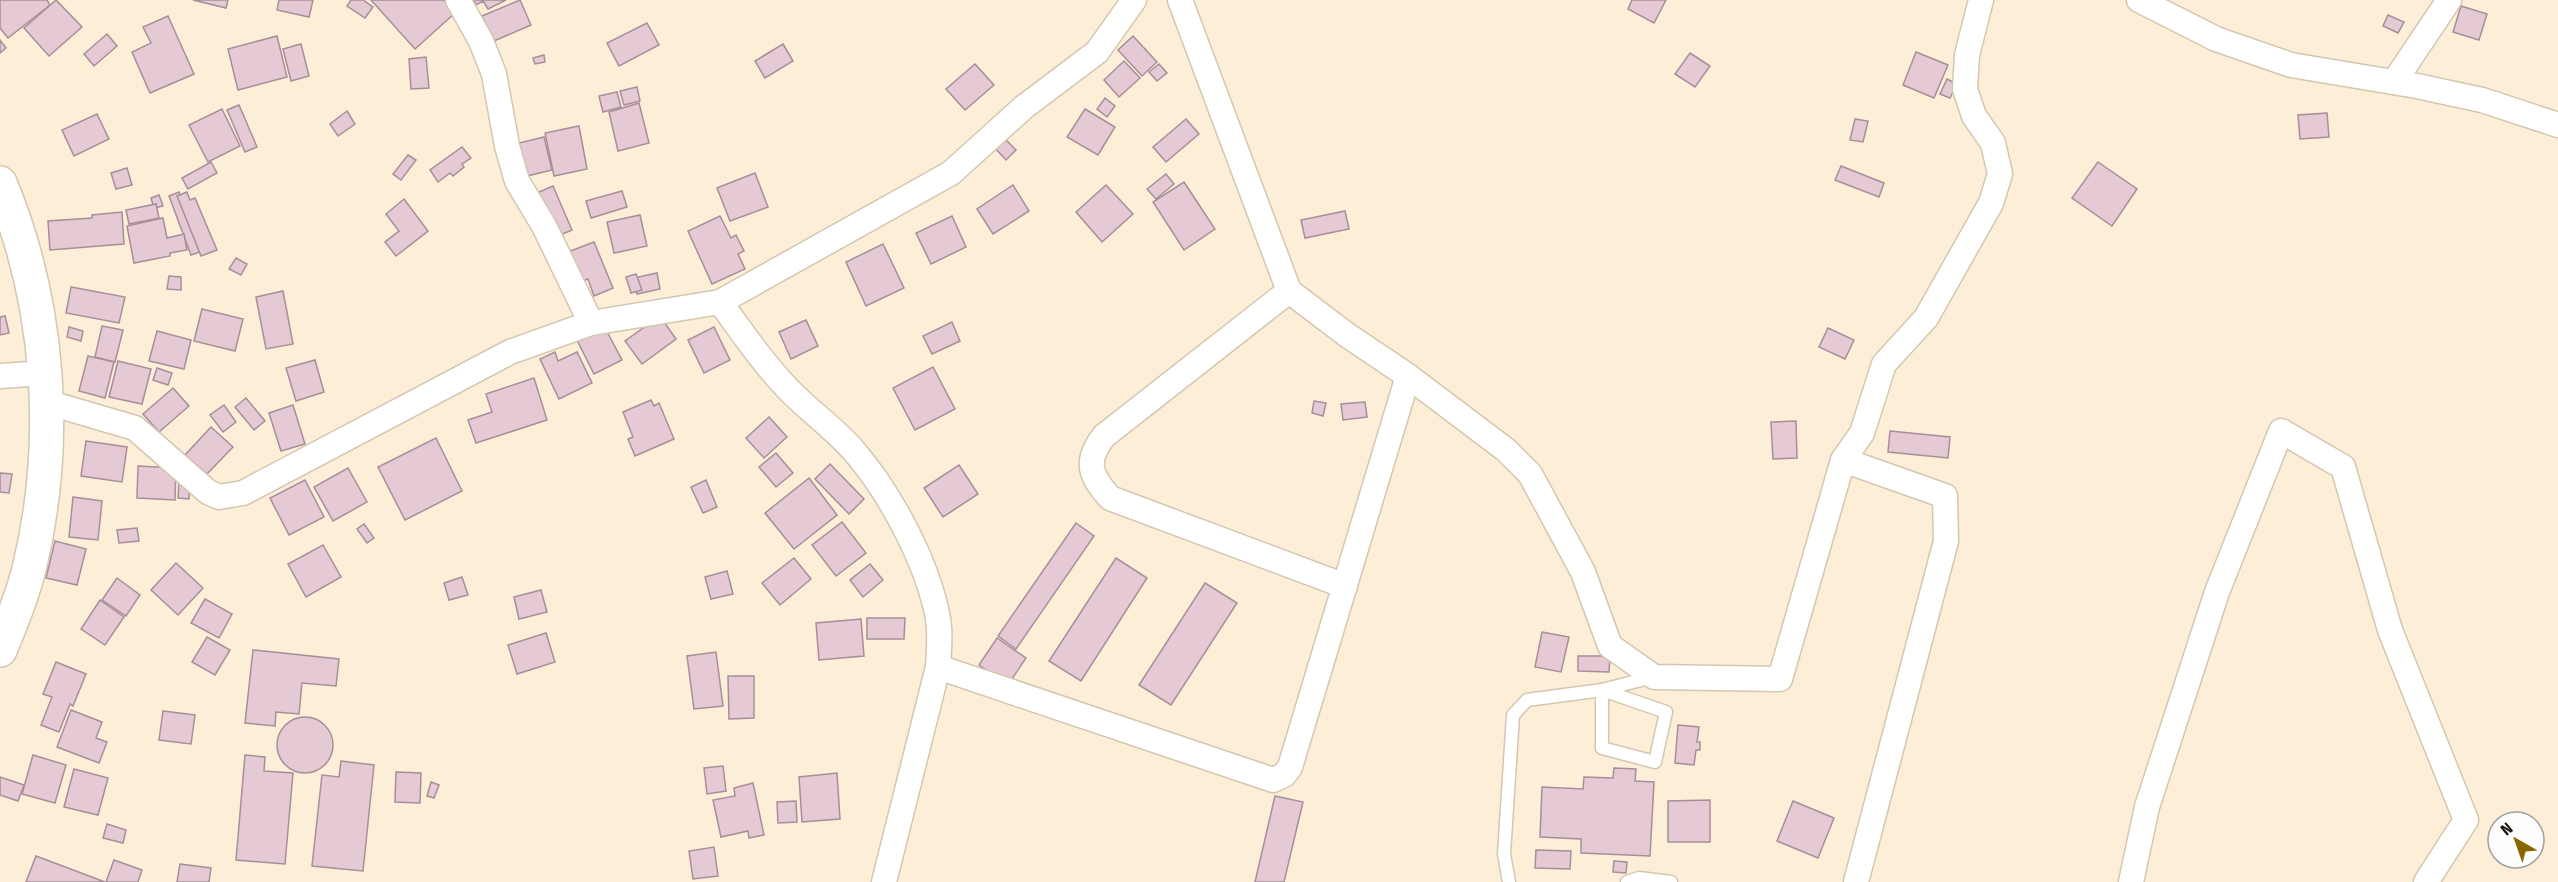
<svg xmlns="http://www.w3.org/2000/svg" width="2558" height="882" font-family="'Fira Sans Condensed',sans-serif">
<rect width="100%" height="100%" fill="#fceed7"/>
<g fill="#e5cad6" stroke="#a78e99" stroke-width="1.5">
<path d="M0 0H47L50 5 8 38 0 28Z"/>
<path d="M56 0 82 27 49 56 24 28Z"/>
<path d="M193 0H228L226 8Z"/>
<path d="M279 0H313L309 17 277 10Z"/>
<path d="M351 0H363L373 7 365 18 347 6Z"/>
<path d="M371 0H444L455 13 415 49Z"/>
<path d="M474 0H506L488 9 483 1 476 5Z"/>
<path d="M520 0 531 25 494 41 482 16Z"/>
<path d="M1632 0H1666L1654 23 1628 9Z"/>
<path d="M2461 6 2487 14 2479 40 2453 32Z"/>
<path d="M2388 15 2404 22 2398 33 2383 26Z"/>
<path d="M168 16 194 74 150 93 132 52 151 43 143 27Z"/>
<path d="M647 23 659 45 619 66 607 43Z"/>
<path d="M107 34 117 46 94 66 84 54Z"/>
<path d="M277 36 287 77 238 90 228 49Z"/>
<path d="M1133 36 1157 62 1142 76 1118 50Z"/>
<path d="M0 40 6 48 0 53Z"/>
<path d="M301 44 309 76 291 81 283 49Z"/>
<path d="M783 44 793 61 765 78 755 61Z"/>
<path d="M1916 52 1948 65 1934 98 1903 85Z"/>
<path d="M1690 53 1710 66 1695 87 1675 74Z"/>
<path d="M544 55 545 62 535 64 533 58Z"/>
<path d="M426 57 429 88 411 89 409 59Z"/>
<path d="M1124 61 1140 78 1119 97 1104 80Z"/>
<path d="M975 64 994 85 965 110 946 89Z"/>
<path d="M1159 64 1167 73 1157 81 1149 72Z"/>
<path d="M1947 79 1957 84 1950 98 1940 94Z"/>
<path d="M637 87 640 101 624 105 620 91Z"/>
<path d="M617 92 621 107 603 112 599 96Z"/>
<path d="M1105 98 1115 106 1107 117 1097 109Z"/>
<path d="M639 103 649 143 618 151 609 112Z"/>
<path d="M239 105 257 147 245 152 227 110Z"/>
<path d="M222 109 240 146 208 162 189 125Z"/>
<path d="M1085 109 1115 127 1098 155 1067 137Z"/>
<path d="M347 111 355 124 338 136 330 124Z"/>
<path d="M2327 113 2329 137 2300 139 2298 115Z"/>
<path d="M97 114 109 139 74 156 62 130Z"/>
<path d="M1186 119 1199 134 1166 162 1153 147Z"/>
<path d="M1855 119 1868 121 1863 142 1850 140Z"/>
<path d="M579 126 587 169 554 176 545 133Z"/>
<path d="M544 137 552 170 527 176 519 143Z"/>
<path d="M1003 137 1016 150 1006 160 993 146Z"/>
<path d="M462 147 471 158 462 164 464 167 453 176 450 173 438 182 430 170Z"/>
<path d="M408 155 416 160 401 180 393 174Z"/>
<path d="M211 162 217 173 188 189 182 178Z"/>
<path d="M2098 162 2137 189 2112 226 2072 198Z"/>
<path d="M1841 166 1884 183 1879 197 1835 180Z"/>
<path d="M127 168 132 185 116 189 111 173Z"/>
<path d="M755 173 768 207 730 221 717 188Z"/>
<path d="M1166 174 1174 184 1156 199 1147 189Z"/>
<path d="M1184 182 1215 229 1184 250 1153 202Z"/>
<path d="M1013 185 1029 211 993 234 977 209Z"/>
<path d="M1106 185 1133 214 1102 242 1076 212Z"/>
<path d="M553 186 572 230 555 237 537 193Z"/>
<path d="M622 191 627 207 591 218 586 201Z"/>
<path d="M179 192 202 251 191 255 169 196Z"/>
<path d="M187 192 190 200 195 198 217 250 201 256 177 196Z"/>
<path d="M159 195 163 206 154 208 151 198Z"/>
<path d="M404 199 428 231 396 256 385 242 399 231 386 214Z"/>
<path d="M156 204 159 218 129 224 126 210Z"/>
<path d="M1345 211 1349 229 1305 238 1301 220Z"/>
<path d="M122 212 124 244 50 250 48 221 92 218V215Z"/>
<path d="M640 215 647 246 614 253 607 222Z"/>
<path d="M720 216 731 238 736 235 744 251 738 254 745 269 712 284 688 231Z"/>
<path d="M952 216 966 247 931 264 916 233Z"/>
<path d="M163 218 167 238 184 234 187 250 170 253V256L134 263 127 226Z"/>
<path d="M594 242 613 288 594 296 588 279 580 282 568 252Z"/>
<path d="M883 244 904 288 866 306 846 262Z"/>
<path d="M236 258 247 264 241 275 229 269Z"/>
<path d="M657 273 660 289 637 294 634 278Z"/>
<path d="M636 274 642 290 631 293 626 277Z"/>
<path d="M169 276 181 277V290L167 289Z"/>
<path d="M71 287 125 297 119 323 66 313Z"/>
<path d="M283 291 293 344 266 349 256 297Z"/>
<path d="M202 309 243 319 235 351 194 341Z"/>
<path d="M5 316 9 333 0 335V317Z"/>
<path d="M660 316 676 339 642 364 625 341Z"/>
<path d="M806 320 818 346 791 359 779 332Z"/>
<path d="M952 322 960 341 932 354 923 336Z"/>
<path d="M102 326 123 330 115 362 95 357Z"/>
<path d="M604 326 622 360 594 374 577 340Z"/>
<path d="M69 327 83 331 81 341 67 337Z"/>
<path d="M714 327 730 360 704 373 688 340Z"/>
<path d="M1828 328 1854 340 1845 359 1819 347Z"/>
<path d="M157 331 191 340 184 369 149 361Z"/>
<path d="M555 352 558 361 577 352 592 383 559 399 540 359Z"/>
<path d="M88 356 114 362 105 398 79 391Z"/>
<path d="M315 360 324 392 296 401 286 368Z"/>
<path d="M118 361 151 369 142 404 109 397Z"/>
<path d="M933 367 955 409 915 430 893 388Z"/>
<path d="M157 368 172 373 168 385 153 380Z"/>
<path d="M534 378 547 420 476 443 468 420 492 412 486 394Z"/>
<path d="M173 388 189 406 159 432 143 414Z"/>
<path d="M246 398 265 421 254 430 235 407Z"/>
<path d="M651 400 654 406 659 403 674 439 635 456 628 439 633 437 623 412Z"/>
<path d="M1314 401 1326 403 1323 416 1312 413Z"/>
<path d="M1365 402 1367 417 1343 420 1341 404Z"/>
<path d="M224 405 236 422 223 432 210 415Z"/>
<path d="M293 405 305 444 281 451 269 413Z"/>
<path d="M769 417 787 437 764 458 746 438Z"/>
<path d="M1796 421 1797 458 1773 459 1771 422Z"/>
<path d="M211 427 233 447 207 474 185 455Z"/>
<path d="M1890 431 1950 437 1948 458 1888 452Z"/>
<path d="M436 438 462 491 405 520 378 467Z"/>
<path d="M86 441 127 447 122 482 81 476Z"/>
<path d="M776 453 793 473 776 487 759 467Z"/>
<path d="M830 464 864 499 849 514 815 479Z"/>
<path d="M959 465 978 494 943 517 924 488Z"/>
<path d="M138 466 176 468 175 500 137 498Z"/>
<path d="M348 468 367 502 333 521 314 487Z"/>
<path d="M0 473 12 474 9 493 0 492Z"/>
<path d="M809 478 837 515 794 549 765 513Z"/>
<path d="M179 480H190L189 499 178 498Z"/>
<path d="M305 480 324 517 289 535 270 498Z"/>
<path d="M706 480 717 507 703 513 691 487Z"/>
<path d="M73 497 102 501 98 540 69 537Z"/>
<path d="M842 522 866 553 836 576 812 545Z"/>
<path d="M1076 523 1094 536 1016 649 998 636Z"/>
<path d="M364 524 374 538 367 543 357 529Z"/>
<path d="M137 528 139 541 119 543 117 530Z"/>
<path d="M55 541 86 549 77 585 46 578Z"/>
<path d="M323 545 341 577 306 597 288 564Z"/>
<path d="M794 558 811 579 780 605 762 583Z"/>
<path d="M1116 558 1147 578 1081 681 1049 661Z"/>
<path d="M176 563 203 588 178 615 151 590Z"/>
<path d="M870 564 883 580 863 597 850 580Z"/>
<path d="M727 571 733 594 711 599 705 577Z"/>
<path d="M462 577 468 595 449 600 444 583Z"/>
<path d="M117 578 140 595 126 616 102 600Z"/>
<path d="M1205 583 1237 603 1171 705 1139 685Z"/>
<path d="M541 590 547 612 519 619 514 597Z"/>
<path d="M205 599 232 614 219 638 191 623Z"/>
<path d="M100 600 124 617 105 645 81 629Z"/>
<path d="M867 618H905L904 639H867Z"/>
<path d="M861 619 864 656 819 660 816 623Z"/>
<path d="M1542 632 1569 637 1561 672 1535 667Z"/>
<path d="M546 633 555 662 517 674 508 645Z"/>
<path d="M207 637 230 650 215 675 192 662Z"/>
<path d="M997 638 1026 658 1008 685 979 665Z"/>
<path d="M253 650 339 659 336 686 302 683 299 714 276 712 275 726 245 723Z"/>
<path d="M716 652 723 706 694 709 687 656Z"/>
<path d="M1578 656H1610L1609 672 1578 671Z"/>
<path d="M56 662 86 674 73 706 70 704 59 732 41 725 52 697 43 694Z"/>
<path d="M728 676H754V718L729 719Z"/>
<path d="M71 710 102 722 96 738 107 742 99 763 57 747Z"/>
<path d="M163 711 195 715 191 744 159 740Z"/>
<circle cx="305" cy="745" r="28"/>
<path d="M1678 725 1699 727 1697 742H1700V750H1696L1694 765 1675 763Z"/>
<path d="M33 755 66 765 55 803 22 794Z"/>
<path d="M245 755 265 757 264 771 293 773 285 864 236 860Z"/>
<path d="M341 761 374 765 363 871 312 866 322 775 339 777Z"/>
<path d="M723 766 726 791 707 794 704 768Z"/>
<path d="M1614 768 1636 769 1635 781 1654 782 1650 856 1581 853V839L1540 837 1542 787 1583 789 1584 777 1613 778Z"/>
<path d="M74 769 108 778 98 815 64 807Z"/>
<path d="M396 772 421 773 420 803 395 802Z"/>
<path d="M837 773 840 819 802 822 799 777Z"/>
<path d="M0 777 24 785 18 801 0 795Z"/>
<path d="M431 782 439 785 434 798 427 796Z"/>
<path d="M753 783 764 835 749 838 748 831 721 837 713 800 735 796 734 788Z"/>
<path d="M1275 796 1303 802 1284 882H1255Z"/>
<path d="M1710 800V842H1668V801Z"/>
<path d="M796 801 797 822 778 823 777 802Z"/>
<path d="M1793 801 1834 818 1818 858 1777 841Z"/>
<path d="M107 824 126 830 123 843 103 838Z"/>
<path d="M714 847 718 876 693 879 689 851Z"/>
<path d="M1536 850 1571 851 1570 869 1535 868Z"/>
<path d="M36 856 105 882H26Z"/>
<path d="M114 860 142 870 138 882H106Z"/>
<path d="M1614 861 1627 862 1626 873 1613 872Z"/>
<path d="M180 864 211 868 209 882H177Z"/>
</g>
<g fill="none" stroke-linecap="round" stroke-linejoin="round">
<g stroke="#d4c7b1" stroke-width="15">
<g id="lane">
<path d="M1602 690 1666 712 1655 762 1602 748Z"/>
<path d="M1509 882 1504 854 1513 715 1527 700 1602 690 1653 677"/>
<path d="M1627 882 1639 878 1671 882"/>
</g>
</g>
<g stroke="#d4c7b1" stroke-width="27">
<g id="street">
<path d="M458 0 481 41 494 74 507 146 517 181 544 226 591 323"/>
<path d="M1180 0 1289 291 1347 335 1408 376 1506 450 1530 474 1583 572 1610 646 1654 677 1780 679 1843 460 1862 433 1884 364 1926 318 1991 203 2000 174 1993 143 1974 116 1965 89 1967 55 1981 0"/>
<path d="M2139 0 2216 39 2291 65 2417 86 2482 100 2558 125"/>
<path d="M2394 82 2449 0"/>
<path d="M1289 291 1104 436C1084 462 1090 475 1110 498L1345 586"/>
<path d="M720 302C742 332 762 362 788 389 809 411 834 428 854 451 890 493 925 558 937 613 941 631 939 649 938 667L884 882"/>
<path d="M0 376 45 373"/>
<path d="M46 402 135 428 208 492 219 497 243 493 510 352 591 323 720 302 951 173 1024 107 1097 52 1134 0"/>
<path d="M1843 460 1945 496 1946 541 1856 882"/>
<path d="M938 667 1273 780 1284 775 1290 767 1408 376"/>
<path d="M2131 882 2147 807 2217 592 2281 431 2343 467 2390 630 2466 820 2426 882"/>
</g>
</g>
<g stroke="#d4c7b1" stroke-width="36">
<path id="primary" d="M0 183C50 303 60 442 29 569 22 597 11 624 0 650"/>
</g>
<use href="#lane" stroke="#fff" stroke-width="12"/>
<use href="#street" stroke="#fff" stroke-width="24"/>
<use href="#primary" stroke="#fff" stroke-width="33"/>
</g>
<g transform="translate(2516 840) rotate(320)"><circle r="28" fill="#fdfdfd" stroke="#a2a09d" stroke-width="1.5"/>
<path d="M0-4.5L10 22L0 15L-10 22Z" fill="#896603"/>
<text y="-9" font-size="16" font-weight="bold" text-anchor="middle" fill="#19140c">N</text>
</g>
</svg>
